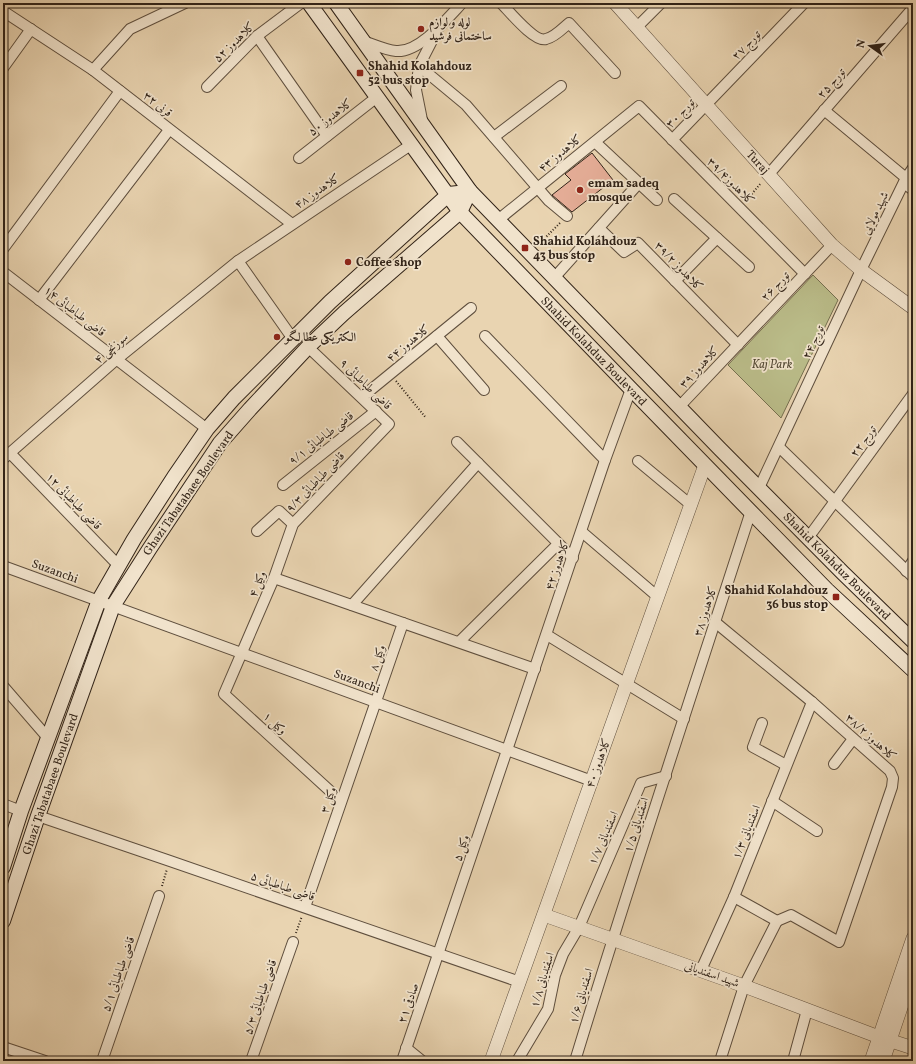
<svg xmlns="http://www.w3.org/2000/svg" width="916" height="1064" font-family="Vollkorn,Amiri,serif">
<rect width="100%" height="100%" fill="#e9d4b1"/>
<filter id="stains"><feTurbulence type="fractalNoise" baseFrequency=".005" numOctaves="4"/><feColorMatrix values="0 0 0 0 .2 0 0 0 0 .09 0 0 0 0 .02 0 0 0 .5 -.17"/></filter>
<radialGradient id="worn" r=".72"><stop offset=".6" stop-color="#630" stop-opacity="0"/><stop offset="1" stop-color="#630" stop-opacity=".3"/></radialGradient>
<path fill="#babc89" stroke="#767050" d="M813 275 838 300 781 418 728 365Z"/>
<path fill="#e5ad97" stroke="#312318" d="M592 153 613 180 572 212 552 195 571 180 565 174Z"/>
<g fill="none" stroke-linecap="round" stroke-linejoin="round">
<g stroke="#5f4f3e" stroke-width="12">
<g id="minor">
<path d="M501 3C509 11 535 43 546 39 555 37 563 28 569 23L615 73"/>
<path d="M3 11 93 70 292 224"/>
<path d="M637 27 661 3"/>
<path d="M257 36 327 136"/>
<path d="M363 41C373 44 385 50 396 51 419 53 447 19 462 3"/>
<path d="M419 66 466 105 549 201 567 216"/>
<path d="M3 68 31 29"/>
<path d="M93 70 130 29 185 3"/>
<path d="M207 87 257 36 301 3"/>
<path d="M824 110 906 178"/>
<path d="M422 120 416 90 419 66 436 33"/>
<path d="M494 137 561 86"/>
<path d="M672 140 804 3"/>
<path d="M595 142 657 200"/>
<path d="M299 158 377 97"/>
<path d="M769 174 913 8"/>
<path d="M904 183 913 190"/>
<path d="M674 199 749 267"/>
<path d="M498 220 639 106 805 274"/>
<path d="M599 228 624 252 638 243 738 345"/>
<path d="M3 249 120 91"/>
<path d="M238 261 293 339"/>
<path d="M3 272 207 429"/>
<path d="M554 278 639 183"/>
<path d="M675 281 717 238"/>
<path d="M39 300 169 130"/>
<path d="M437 336 484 390"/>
<path d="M485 336 605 460"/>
<path d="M308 347 389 424 293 524 274 578 224 694 341 801"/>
<path d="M362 397 471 308"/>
<path d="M679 407 832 245"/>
<path d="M457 442 573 558"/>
<path d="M779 447 913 577"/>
<path d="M10 453 119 566"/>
<path d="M3 459 117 359 238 261 412 144"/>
<path d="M638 461 691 505"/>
<path d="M283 485 376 411"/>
<path d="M759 488 861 270 906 178 913 168"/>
<path d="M257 531 279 511 293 524"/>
<path d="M582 532 658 597"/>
<path d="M808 538 913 394"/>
<path d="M3 566 592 781"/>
<path d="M906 571 913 561"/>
<path d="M274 578 535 669"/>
<path d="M352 605 478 463"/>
<path d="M715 622 812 702 890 771 893 778 892 787 839 942 791 915 777 921"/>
<path d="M547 635 684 719"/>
<path d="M459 642 558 544"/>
<path d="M3 686 48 738"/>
<path d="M762 723 753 747 786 765"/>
<path d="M834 764 853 739"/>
<path d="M772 801 817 831"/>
<path d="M3 804 21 811"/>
<path d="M38 816 170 861 520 982"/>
<path d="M734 897 777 921"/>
<path d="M305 907 403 623"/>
<path d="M701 970 734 897 812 702"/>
<path d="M3 1047 45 1061"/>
<path d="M406 1048 422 1061"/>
<path d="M102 1061 159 896"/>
<path d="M251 1061 293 942"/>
<path d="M402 1061 605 460 631 389"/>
<path d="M517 1061 548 1009 555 975 563 954 579 927 641 783 666 776"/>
<path d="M575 1061C631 877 692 694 751 511"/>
<path d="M720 1061 744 986 777 921"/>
<path d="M793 1061 807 1010"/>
</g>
</g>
<g stroke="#5f4f3e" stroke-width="14">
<g id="tertiary">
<path d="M615 3 832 245 861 270 913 308"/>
<path d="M544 915 744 986 879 1037 913 1048"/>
<path d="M491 1061 705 465"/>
<path d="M871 1061 913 938"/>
<path d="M883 1061 913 972"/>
</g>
</g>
<g stroke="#312318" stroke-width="16">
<g id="secondary">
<path d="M309 3 460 212 631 389 827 590 913 670"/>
<path d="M336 3 470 191 720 449 843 573 913 641"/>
<path d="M3 867 21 811 99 600 134 539 174 477 207 429 234 398 330 302 449 194 458 193"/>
<path d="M3 921 38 816 113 606 150 548 220 443 250 409 308 347 344 313 460 212 470 191"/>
</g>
</g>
<g stroke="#312318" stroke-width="2" stroke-dasharray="1 2" stroke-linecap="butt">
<path d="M746 201 761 183"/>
<path d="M538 245 560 223"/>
<path d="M396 381 426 418"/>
<path d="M162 886 167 869"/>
<path d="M296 933 302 916"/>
</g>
<use href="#minor" stroke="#f1e3cc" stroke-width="10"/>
<use href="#tertiary" stroke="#f1e3cc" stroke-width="13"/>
<use href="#secondary" stroke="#f1e3cc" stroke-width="14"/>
</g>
<g fill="#8f2418" stroke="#f1e3cc" stroke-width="1.5">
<circle cx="421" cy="29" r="4"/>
<rect x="356" y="69" width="8" height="8" rx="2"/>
<circle cx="580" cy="190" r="4"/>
<rect x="521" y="244" width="8" height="8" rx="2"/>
<circle cx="348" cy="262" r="4"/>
<circle cx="277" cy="337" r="4"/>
<rect x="832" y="593" width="8" height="8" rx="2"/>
</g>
<g text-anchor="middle" stroke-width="3.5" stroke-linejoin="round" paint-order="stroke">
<g font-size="12" font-weight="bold" fill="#312318" stroke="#f1e3cc" text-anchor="start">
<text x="429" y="26">لوله و لوازم<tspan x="429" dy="14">ساختمانی فرشید</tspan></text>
<text x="368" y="70">Shahid Kolahdouz<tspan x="368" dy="14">52 bus stop</tspan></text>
<text x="588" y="187">emam sadeq<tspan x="588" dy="14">mosque</tspan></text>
<text x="533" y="245">Shahid Kolahdouz<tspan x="533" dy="14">43 bus stop</tspan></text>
<text x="356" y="266">Coffee shop</text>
<text x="285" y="341">الکتریکی عطا لگو</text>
<text x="828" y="594" text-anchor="end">Shahid Kolahdouz<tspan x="828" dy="14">36 bus stop</tspan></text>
</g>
<g font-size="12" fill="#312318" stroke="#f1e3cc">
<text transform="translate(234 42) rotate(-44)" y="4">کلاهدوز ۵۲</text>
<text transform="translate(746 45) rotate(-46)" y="4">تورج ۲۷</text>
<text transform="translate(831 83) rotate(-49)" y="4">تورج ۲۵</text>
<text transform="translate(158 104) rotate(38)" y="4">قرنی ۳۲</text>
<text transform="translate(680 113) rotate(-46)" y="4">تورج ۳۰</text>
<text transform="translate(330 117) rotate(-38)" y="4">کلاهدوز ۵۰</text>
<text transform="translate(560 153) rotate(-39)" y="4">کلاهدوز ۴۳</text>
<text transform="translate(758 162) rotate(48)" y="4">Turaj</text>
<text transform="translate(731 181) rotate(45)" y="4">کلاهدوز۳۹/۴</text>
<text transform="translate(317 191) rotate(-34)" y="4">کلاهدوز ۴۸</text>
<text transform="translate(875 213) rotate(-64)" y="4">شهید مولایی</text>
<text transform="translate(679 266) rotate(46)" y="4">کلاهدوز ۳۹/۲</text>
<text transform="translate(775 286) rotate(-47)" y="4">تورج ۲۶</text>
<text transform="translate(75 311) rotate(38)" y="4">قاضی طباطبائی ۱۴</text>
<text transform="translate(813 342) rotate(-65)" y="4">تورج ۲۴</text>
<text transform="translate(408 343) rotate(-39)" y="4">کلاهدوز ۴۴</text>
<text transform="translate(111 348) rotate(-40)" y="4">سوزنچی ۴</text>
<text transform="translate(594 351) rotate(46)" y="4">Shahid Kolahduz Boulevard</text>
<text transform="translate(699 367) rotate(-47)" y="4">کلاهدوز ۳۹</text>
<text transform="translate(366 384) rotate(44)" y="4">قاضی طباطبائی ۹</text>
<text transform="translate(321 438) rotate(-38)" y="4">قاضی طباطبائی ۹/۱</text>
<text transform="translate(863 441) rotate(-54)" y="4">تورج ۲۲</text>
<text transform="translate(315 482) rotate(-46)" y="4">قاضی طباطبائی ۹/۳</text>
<text transform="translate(188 493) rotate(-55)" y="4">Ghazi Tabatabaee Boulevard</text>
<text transform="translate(74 501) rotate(46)" y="4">قاضی طباطبائی ۱۲</text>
<text transform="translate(557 565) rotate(-71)" y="4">کلاهدوز ۴۲</text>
<text transform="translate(837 566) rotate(45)" y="4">Shahid Kolahduz Boulevard</text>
<text transform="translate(55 571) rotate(20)" y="4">Suzanchi</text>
<text transform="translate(257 584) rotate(-68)" y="4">وکيل ۴</text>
<text transform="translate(705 611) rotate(-72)" y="4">کلاهدوز ۳۸</text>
<text transform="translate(377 658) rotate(-71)" y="4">وکيل ۸</text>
<text transform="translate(357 681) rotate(20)" y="4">Suzanchi</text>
<text transform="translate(275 723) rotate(43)" y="4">وکيل ۱</text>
<text transform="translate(871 737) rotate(42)" y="4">کلاهدوز ۳۸/۲</text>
<text transform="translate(598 763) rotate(-70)" y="4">کلاهدوز ۴۰</text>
<text transform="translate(50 784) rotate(-71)" y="4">Ghazi Tabatabaee Boulevard</text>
<text transform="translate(328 800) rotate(-71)" y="4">وکيل ۳</text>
<text transform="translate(636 825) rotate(-72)" y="4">اسفندیانی ۱/۵</text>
<text transform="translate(746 832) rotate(-68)" y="4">اسفندیانی ۱/۳</text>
<text transform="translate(603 838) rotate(-66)" y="4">۱/۷ اسفندیانی</text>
<text transform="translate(461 848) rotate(-71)" y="4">وکيل ۵</text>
<text transform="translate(283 886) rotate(19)" y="4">قاضی طباطبائی ۵</text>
<text transform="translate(118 974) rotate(-71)" y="4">قاضی طباطبائی ۵/۱</text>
<text transform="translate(712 974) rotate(19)" y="4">شهید اسفندیانی</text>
<text transform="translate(542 980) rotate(-73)" y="4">اسفندیانی ۱/۸</text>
<text transform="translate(581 996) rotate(-73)" y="4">اسفندیانی ۱/۶</text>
<text transform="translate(260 997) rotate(-71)" y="4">قاضی طباطبائی ۵/۳</text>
<text transform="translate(408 1003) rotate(-71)" y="4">صادقی ۲۱</text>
</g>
<g font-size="12" font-style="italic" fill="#534934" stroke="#f1e3cc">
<text x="772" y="368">Kaj Park</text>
</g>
</g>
<rect width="916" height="1064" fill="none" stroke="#e9d4b1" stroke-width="16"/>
<rect x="4" y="4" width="908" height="1056" fill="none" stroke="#312318" stroke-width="2"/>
<rect x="8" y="8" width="900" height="1048" fill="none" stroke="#312318"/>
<g transform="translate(870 46) rotate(284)" stroke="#f1e3cc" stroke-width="3" paint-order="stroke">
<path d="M0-3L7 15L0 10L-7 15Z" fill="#312318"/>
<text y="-6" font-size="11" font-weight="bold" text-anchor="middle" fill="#312318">N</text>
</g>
<rect width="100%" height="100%" filter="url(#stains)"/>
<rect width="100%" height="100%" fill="url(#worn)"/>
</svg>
